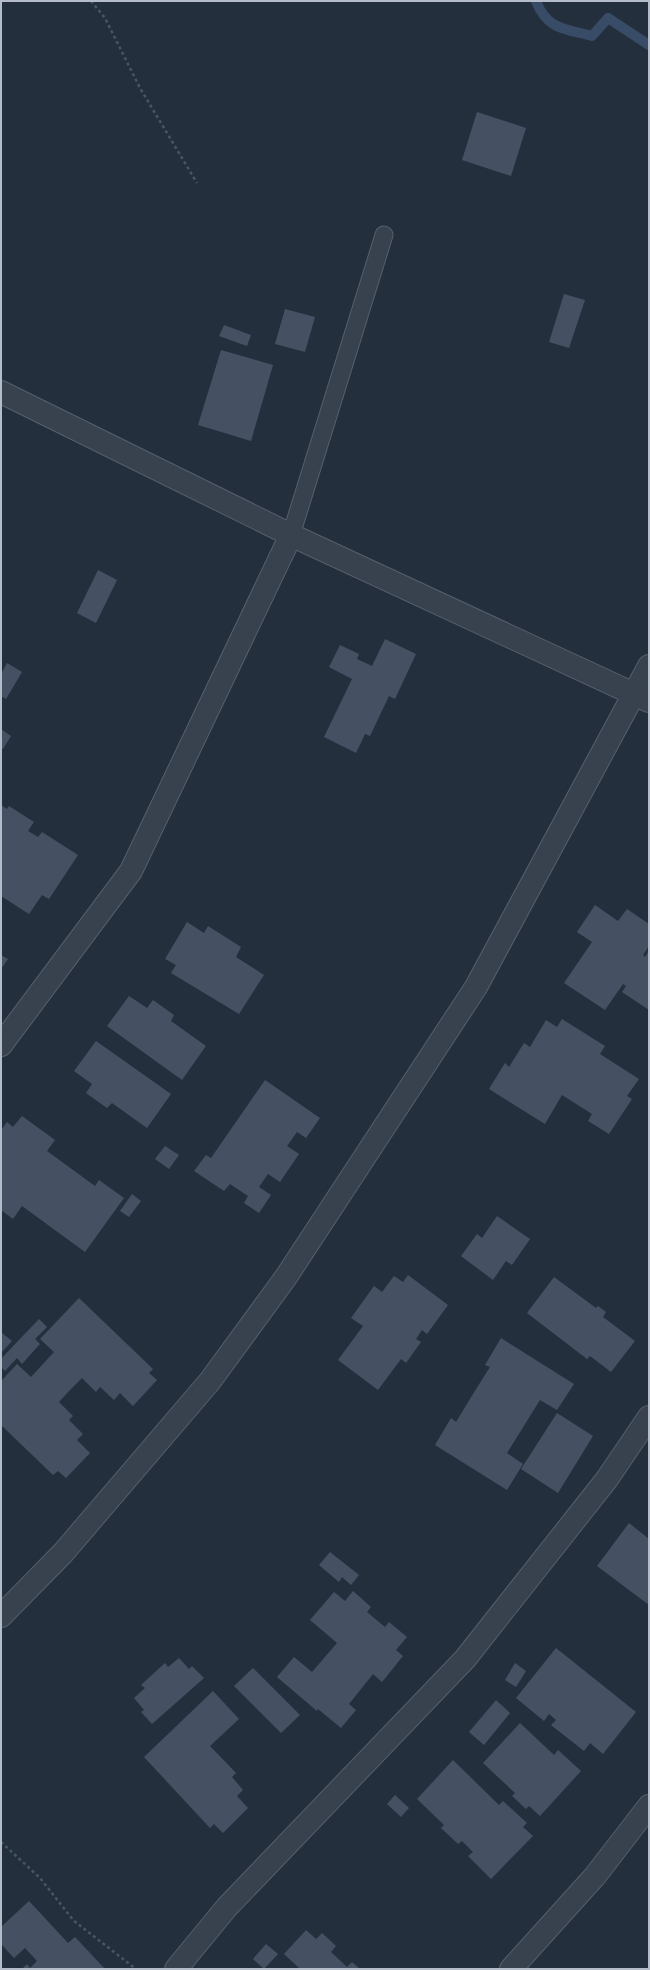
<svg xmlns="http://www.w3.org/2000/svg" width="650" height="1970" font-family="Ubuntu,sans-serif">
<rect width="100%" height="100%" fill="#242f3e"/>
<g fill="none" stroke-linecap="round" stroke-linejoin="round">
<path stroke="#394c67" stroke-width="10" d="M536 1C547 30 566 29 592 36L608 18 649 45"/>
</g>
<g fill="#455162">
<path d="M477 112 526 128 511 176 462 160Z"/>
<path d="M564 294 585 300 569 348 549 342Z"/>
<path d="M285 309 315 317 305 352 275 344Z"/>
<path d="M224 325 251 335 247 346 219 336Z"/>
<path d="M221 350 273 365 251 441 198 425Z"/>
<path d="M98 570 117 580 96 623 77 613Z"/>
<path d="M385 639 416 654 395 699 389 696 370 736 365 734 356 753 324 737 352 679 329 667 340 645 359 654 357 659 372 666Z"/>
<path d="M7 663 22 672 6 699 1 696V674Z"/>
<path d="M1 729 11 736 3 749 1 748Z"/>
<path d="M1 805 7 809 9 806 34 822 28 831 38 837 42 832 78 855 49 899 42 895 29 914 1 896Z"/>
<path d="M595 905 618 921 627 909 649 924V946L643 955 645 957 648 952 649 953V1010L622 992 626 986 623 984 605 1010 564 983 592 942 577 932Z"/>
<path d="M187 922 204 933 208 926 241 947 236 957 264 975 239 1014 171 973 176 965 165 959Z"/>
<path d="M1 955 8 959 1 969Z"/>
<path d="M129 996 147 1008 153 1000 174 1015 171 1021 206 1046 182 1080 107 1026Z"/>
<path d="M562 1019 605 1046 600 1054 639 1079 627 1096 632 1099 609 1134 588 1121 592 1114 562 1095 545 1124 489 1089 505 1063 509 1067 524 1043 530 1047 546 1020 557 1027Z"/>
<path d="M96 1041 171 1094 147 1128 112 1103 107 1108 86 1093 92 1084 74 1071Z"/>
<path d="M265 1080 320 1118 306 1138 297 1132 287 1146 299 1154 280 1182 268 1174 259 1187 271 1195 259 1213 244 1203 248 1196 230 1184 224 1191 194 1171 206 1155 211 1158Z"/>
<path d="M22 1116 55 1140 47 1151 95 1186 99 1180 124 1198 85 1252 22 1206 13 1219 1 1210V1130L7 1122 13 1127Z"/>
<path d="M165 1146 179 1155 169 1169 155 1159Z"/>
<path d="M132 1194 141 1201 129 1217 120 1211Z"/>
<path d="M497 1216 530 1239 512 1265 506 1261 493 1280 461 1256 477 1234 482 1238Z"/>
<path d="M408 1275 448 1305 427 1334 422 1330 416 1339 421 1342 406 1363 401 1359 378 1390 338 1360 363 1326 351 1318 374 1286 382 1292 394 1276 403 1282Z"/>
<path d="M554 1277 596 1308 598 1306 606 1312 603 1317 635 1341 611 1372 590 1356 587 1359 527 1313Z"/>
<path d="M79 1298 153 1369 149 1373 157 1380 133 1406 120 1393 114 1400 100 1387 96 1392 82 1378 70 1390 56 1377 70 1390 59 1402 73 1416 69 1420 83 1434 77 1440 90 1453 66 1478 58 1471 53 1475 1 1425V1381L17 1364 31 1377 43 1364 54 1352 40 1339Z"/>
<path d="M39 1319 47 1327 35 1339 40 1344 22 1364 17 1358 5 1371 1 1367V1359L18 1341 27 1349 18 1341Z"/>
<path d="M1 1332 12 1341 1 1353Z"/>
<path d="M501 1338 574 1384 557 1410 540 1400 507 1453 523 1464 507 1490 435 1445 451 1418 456 1422 473 1394 490 1367 485 1365Z"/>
<path d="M557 1413 593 1436 558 1493 521 1469Z"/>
<path d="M629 1523 649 1539V1605L597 1566Z"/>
<path d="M330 1552 359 1575 351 1585 342 1577 339 1582 319 1565Z"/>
<path d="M353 1591 371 1607 367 1612 385 1627 389 1622 407 1637 396 1650 403 1656 382 1682 373 1674 349 1704 356 1710 341 1728 318 1709 317 1711 277 1677 294 1657 312 1672 337 1643 310 1620 334 1592 345 1601Z"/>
<path d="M556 1648 636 1712 603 1754 590 1743 584 1751 551 1725 556 1720 549 1714 544 1721 516 1698Z"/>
<path d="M179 1658 189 1669 192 1666 204 1678 152 1724 141 1712 144 1710 134 1698 145 1688 141 1685 165 1663 168 1667Z"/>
<path d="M515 1663 526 1671 516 1687 505 1680Z"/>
<path d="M253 1668 300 1715 281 1733 234 1686Z"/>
<path d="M213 1691 239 1719 210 1746 236 1773 232 1777 243 1790 237 1796 248 1808 223 1833 214 1824 210 1828 144 1757Z"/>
<path d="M496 1700 510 1713 484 1745 469 1732Z"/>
<path d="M520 1723 554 1755 558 1750 581 1771 540 1816 529 1806 526 1809 512 1796 515 1793 483 1763Z"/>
<path d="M453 1760 499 1805 503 1801 527 1823 523 1827 533 1836 491 1879 468 1856 473 1852 462 1841 458 1844 441 1828 444 1825 417 1799Z"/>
<path d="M395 1795 409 1808 401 1817 387 1804Z"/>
<path d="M29 1901 68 1943 75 1937 105 1969H22L27 1964 30 1968 37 1961 25 1948 14 1958 1 1944V1927Z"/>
<path d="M306 1930 316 1939 322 1933 336 1946 331 1952 347 1967 352 1962 360 1969H300L284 1954Z"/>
<path d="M266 1944 278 1954 264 1969 253 1959Z"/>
</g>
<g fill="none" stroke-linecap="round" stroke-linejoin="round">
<g stroke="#565f6c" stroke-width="19">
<path id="service" d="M291 535 384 235"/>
</g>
<g stroke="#565f6c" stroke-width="24">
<g id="minor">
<path d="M1 392 291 535 649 701"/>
<path d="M1 1045 131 871 291 535"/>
<path d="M1 1616 63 1553 210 1381 286 1277 476 987 649 666"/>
<path d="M176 1969 227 1907 465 1659 607 1479 649 1417"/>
<path d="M511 1969 595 1876 649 1806"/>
</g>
</g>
<g stroke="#44595c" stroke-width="2.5" stroke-dasharray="3 3" stroke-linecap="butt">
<path d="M91 1 105 18 140 88 197 183"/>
<path d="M1 1842 40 1878 74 1921 136 1969"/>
</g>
<use href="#service" stroke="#38414e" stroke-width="17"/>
<use href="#minor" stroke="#38414e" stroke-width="22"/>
</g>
<rect width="650" height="1970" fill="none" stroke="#b4bcc9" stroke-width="4"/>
</svg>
